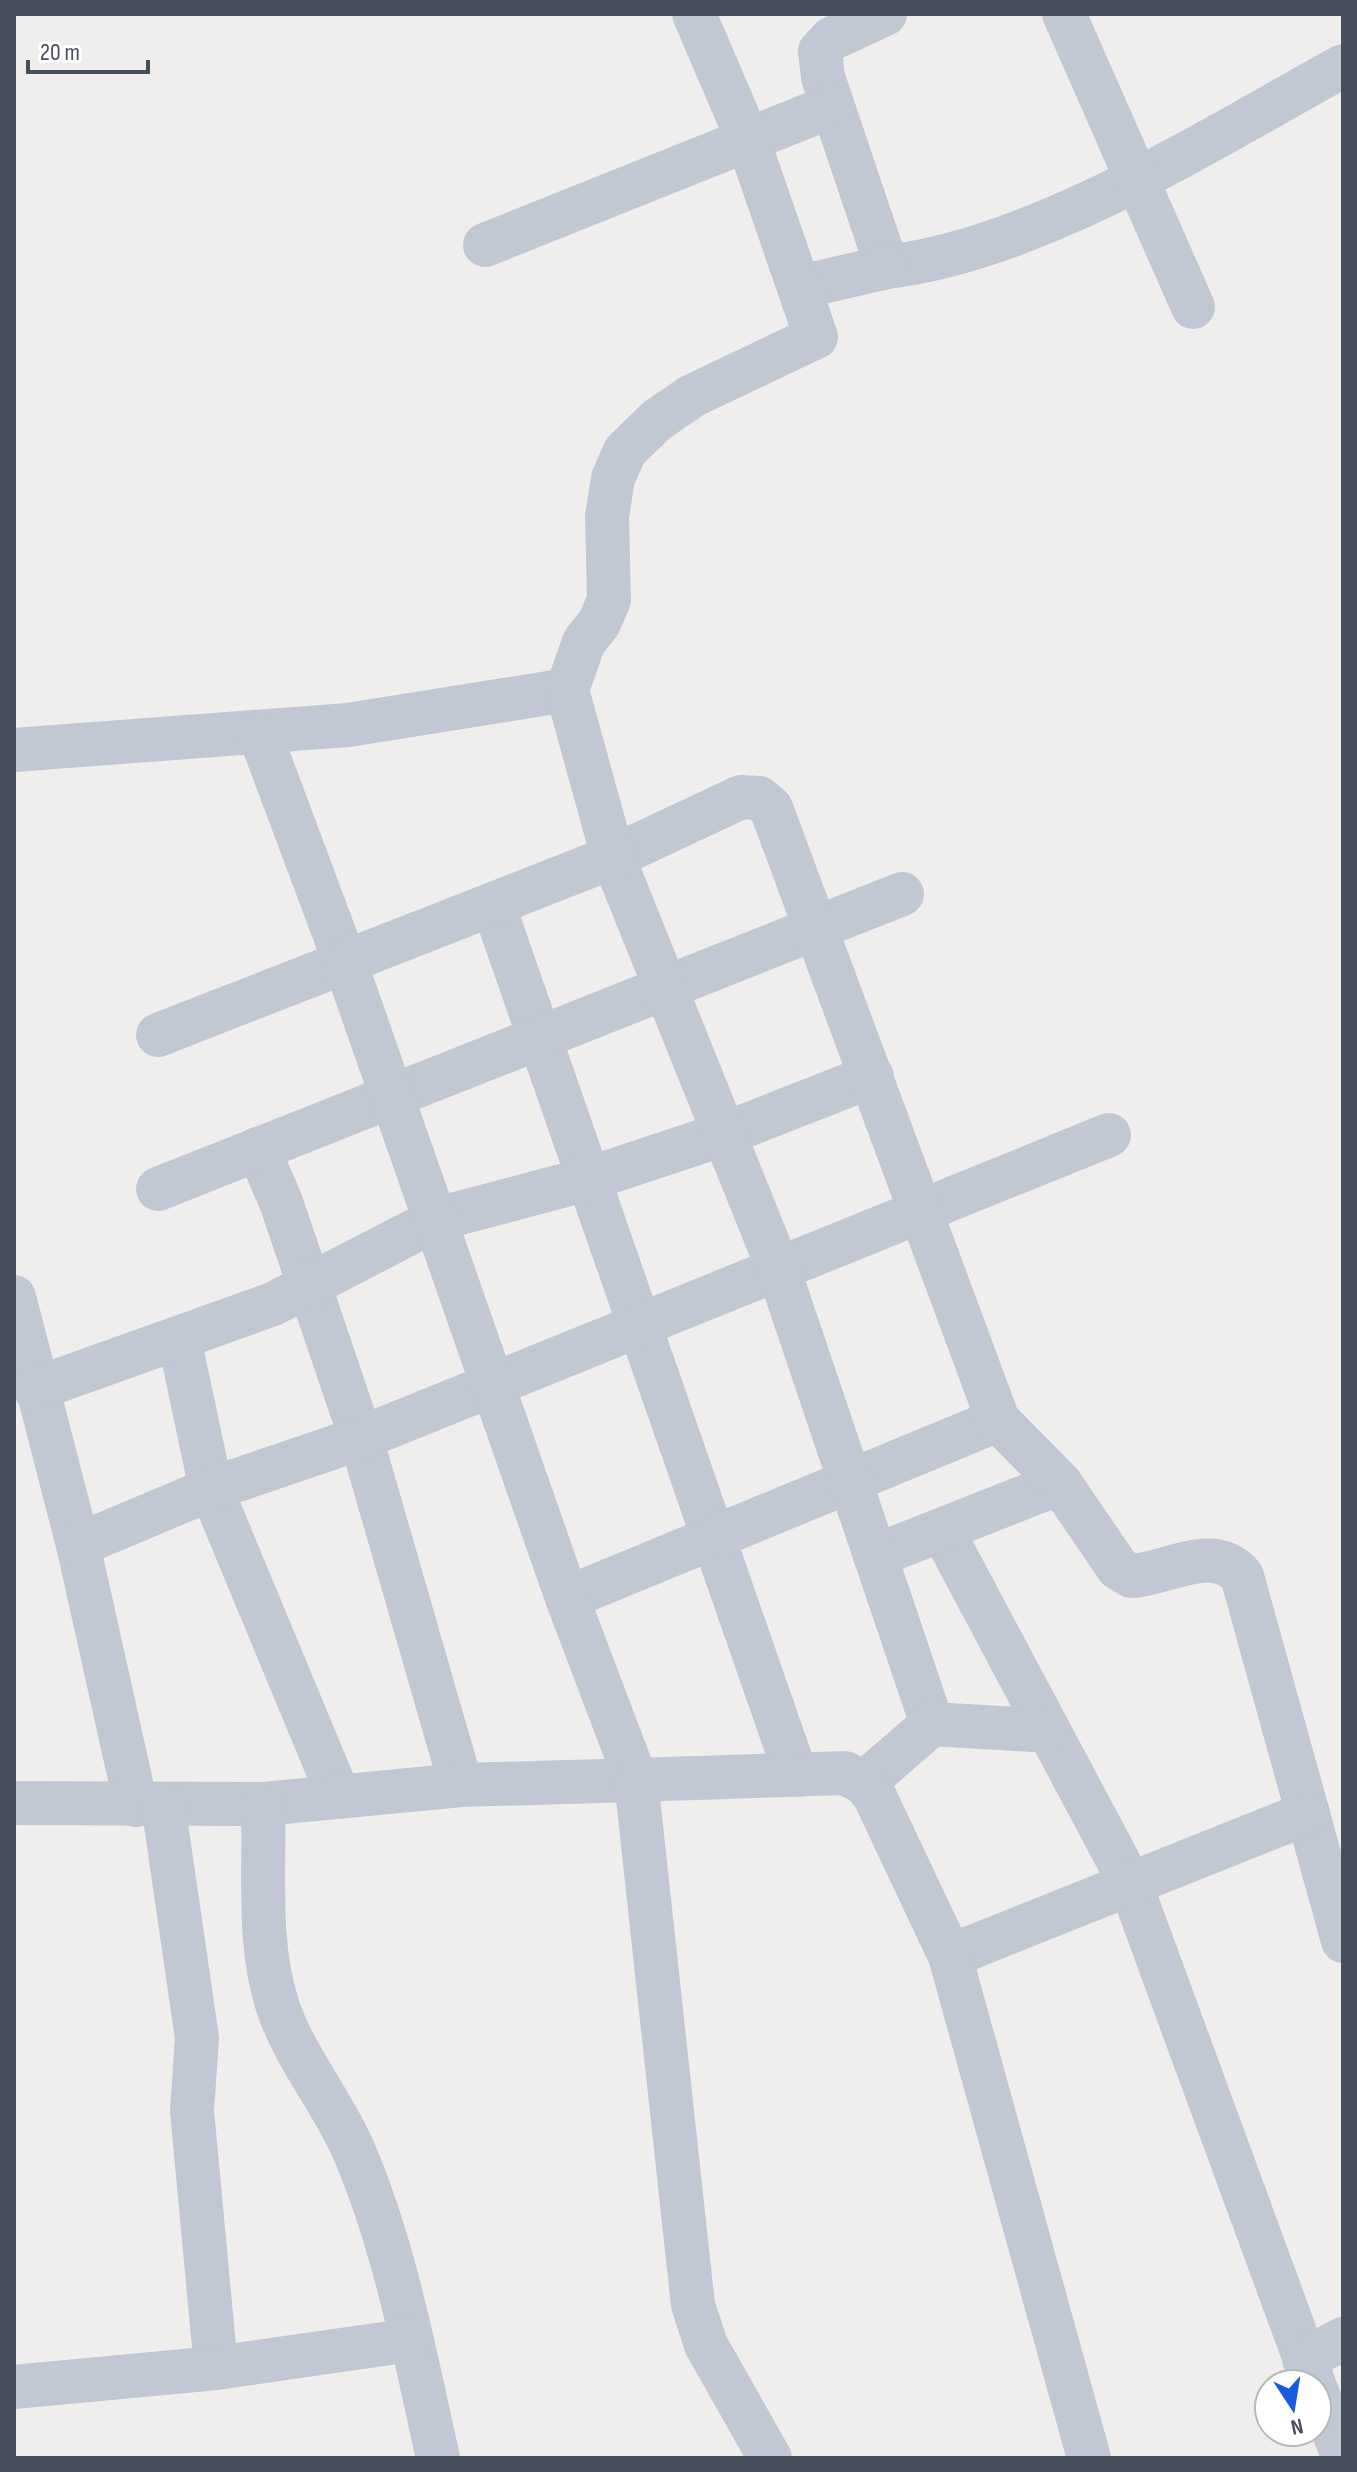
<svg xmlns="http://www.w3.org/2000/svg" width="1357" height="2472" font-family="'Sofia Sans Condensed',sans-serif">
<rect width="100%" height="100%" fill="#f0eeed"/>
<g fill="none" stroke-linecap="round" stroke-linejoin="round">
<g stroke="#c1c8d3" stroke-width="44">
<path d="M885 14 831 39 820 51 823 77 887 267C1038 249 1210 139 1343 66"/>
<path d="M1064 14 1193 307"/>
<path d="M485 245 832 106"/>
<path d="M800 287 887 267"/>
<path d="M14 750 348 725 567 690"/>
<path d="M493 904 796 1775"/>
<path d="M158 1035 345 962 259 732"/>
<path d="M258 1149 281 1202 361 1438 461 1785"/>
<path d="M158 1189 902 894"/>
<path d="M14 1297 78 1545 136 1805"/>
<path d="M179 1338 211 1489 339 1797"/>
<path d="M35 1389 273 1304 437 1219 588 1179 724 1134 872 1076"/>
<path d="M942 1530 1130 1883 1314 2384"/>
<path d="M78 1545 211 1489 361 1438 1109 1135"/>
<path d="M875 1556 1060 1483"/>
<path d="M567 1598 998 1420"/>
<path d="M932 1724 778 1268 613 857 741 797 759 798 771 808 998 1420 1060 1483 1118 1568 1131 1576C1168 1574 1214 1542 1242 1576L1343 1941"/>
<path d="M864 1783 932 1724 1049 1731"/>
<path d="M14 1803 263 1804 461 1785 636 1780 567 1598 345 962 613 857 567 690 584 642 599 623 609 600 607 517 613 478 625 451 657 420 692 396 816 337 748 140 694 14"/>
<path d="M163 1804 197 2038 192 2111 216 2368"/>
<path d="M263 1804C265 1868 257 1942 277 2004 293 2055 331 2099 353 2149 395 2246 415 2355 438 2458"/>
<path d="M950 1956 1308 1813"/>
<path d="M1304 2359 1343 2339"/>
<path d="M14 2387 216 2368 411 2340"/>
<path d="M1317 2392 1343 2455"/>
<path d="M770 2458 706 2345 693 2305 636 1780 845 1773 864 1783 875 1797 950 1956 1089 2458"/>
</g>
</g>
<rect width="1357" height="2472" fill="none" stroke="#464f5b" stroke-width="32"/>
<g transform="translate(1293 2408) rotate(168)"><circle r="38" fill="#ffffff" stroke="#b5b9bd" stroke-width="2"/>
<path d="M0-6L14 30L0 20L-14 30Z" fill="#195adf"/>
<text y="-12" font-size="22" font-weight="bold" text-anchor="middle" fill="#464f5b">N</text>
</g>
<path d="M28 60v12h120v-12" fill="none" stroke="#464f5b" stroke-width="4"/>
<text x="40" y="60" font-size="24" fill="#464f5b" stroke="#ffffff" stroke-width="6" paint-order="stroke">20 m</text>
</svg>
